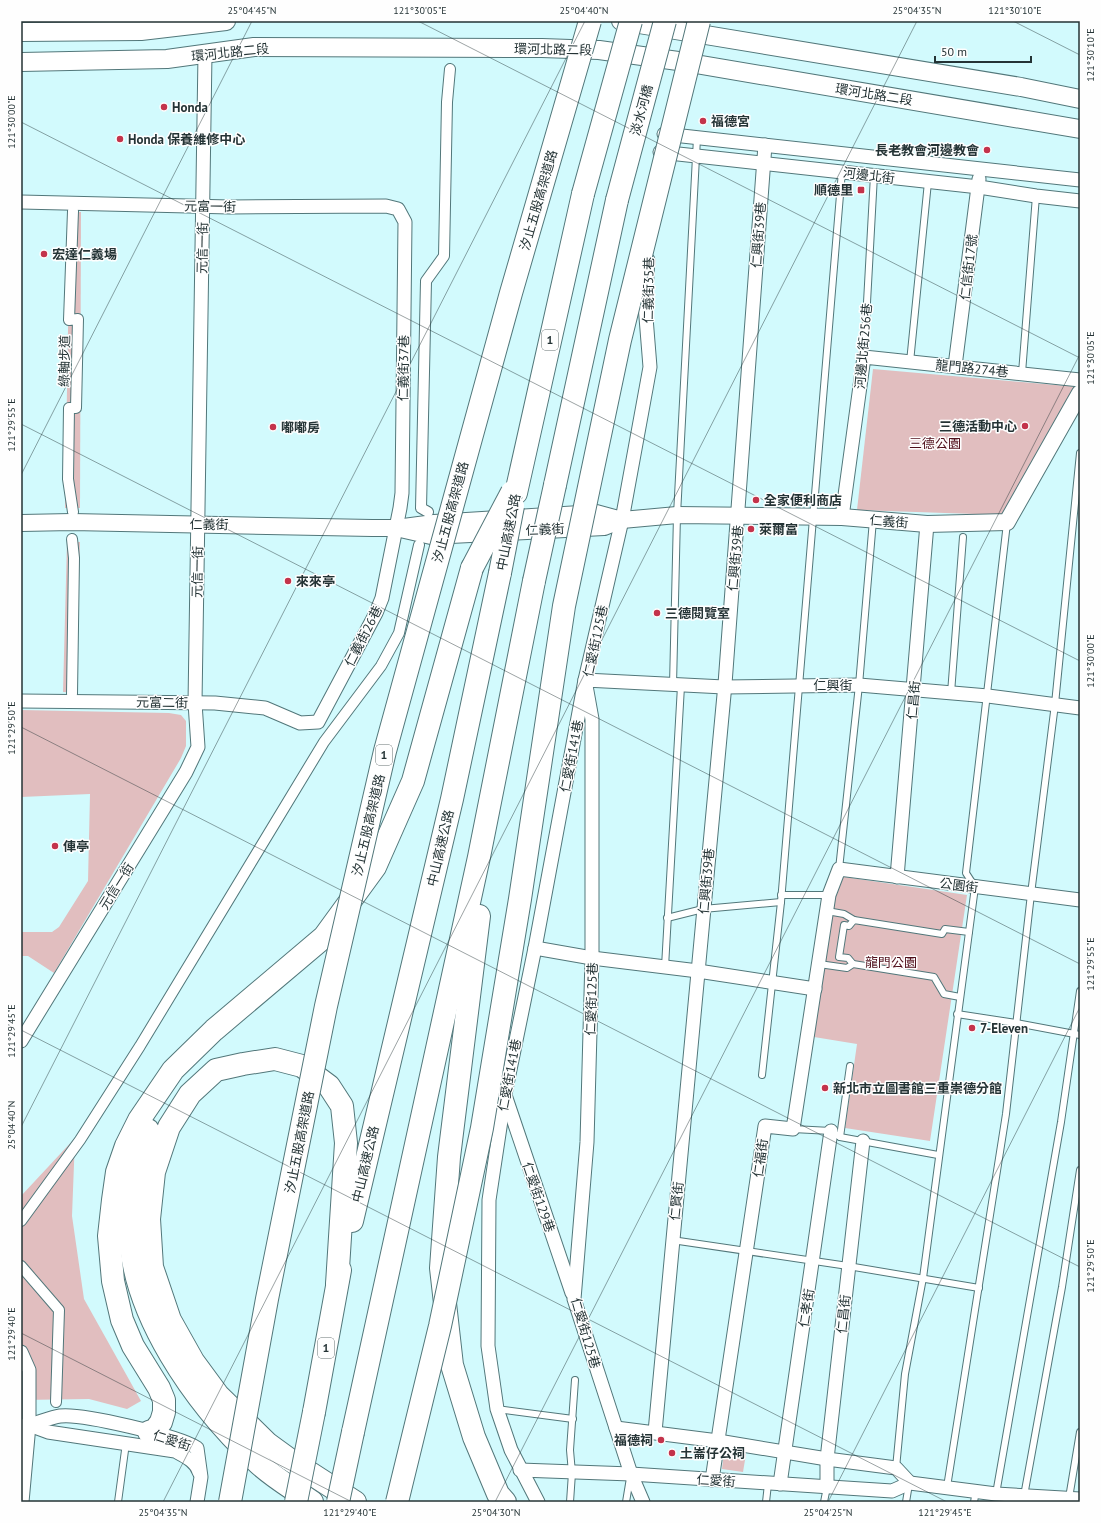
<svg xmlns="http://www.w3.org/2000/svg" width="1101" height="1523" font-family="'PT Sans','Noto Sans TC',sans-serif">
<rect width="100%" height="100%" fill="#d2fafd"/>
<g fill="#e1bebf">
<path d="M70 212H81L80 508H65Z"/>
<path d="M873 369 1079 387 1004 515 857 510Z"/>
<path d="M67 542H80L75 693 63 692Z"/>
<path d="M21 710 169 713 181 715 186 721V746L181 758 54 973 28 956H21V932H52L59 927 88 881 90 794 21 797Z"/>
<path d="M838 876 967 895 930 1141 845 1128 857 1044 814 1037Z"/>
<path d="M75 1138 72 1216 84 1299 141 1401 127 1409 89 1399 21 1400V1196Z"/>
<path d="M724 1451 746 1454 743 1472 722 1469Z"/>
</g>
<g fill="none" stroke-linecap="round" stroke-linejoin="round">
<g stroke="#52777a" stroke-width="8">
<g id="service">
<path d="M864 357 874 175"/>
<path d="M910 362 928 182"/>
<path d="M1022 373 1036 196"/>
<path d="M673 685 677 515 697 138"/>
<path d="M951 693 963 537"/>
<path d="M839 869 859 685 873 520"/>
<path d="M781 895H829"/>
<path d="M827 911 844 914 854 920"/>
<path d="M667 918 703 909 781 902"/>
<path d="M819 964 847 968 853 964"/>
<path d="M665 967 681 686"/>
<path d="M960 997 944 994 934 977 853 964 848 958 839 957 844 925 849 926 854 920 942 934 945 929 969 932"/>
<path d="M957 1014 1016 1023 1080 1035"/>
<path d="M762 1075 781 902 842 171"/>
<path d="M793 1129 831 1131 840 1137 938 1155"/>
<path d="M840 1137 850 1066"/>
<path d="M672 1240 848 1266 979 1288"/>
<path d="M497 1409 573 1419"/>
<path d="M896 1468 905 1374 923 1278 975 887 966 873 1007 523"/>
<path d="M947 1487 1006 1114 1031 894 1055 704 1080 453"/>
<path d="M996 1494 1061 1122 1080 991"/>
<path d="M1024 1496 1062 1287 1080 1170"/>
<path d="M1069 1498 1080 1432"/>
<path d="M118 1502 126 1443"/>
<path d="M570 1502 572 1473 570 1450 575 1380"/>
<path d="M626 1502 630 1478"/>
<path d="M766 1502 768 1484"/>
<path d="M824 1502 827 1487"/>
<path d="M906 1502 909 1484"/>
<path d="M974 1502 976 1491"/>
</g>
</g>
<g stroke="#52777a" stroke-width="12">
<g id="pedestrian">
<path d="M73 512 68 479 69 408H76L78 319 69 320 73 211"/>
<path d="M428 512 421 508 426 281 444 256 447 102 450 69"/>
<path d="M72 539 74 558 72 694"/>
<path d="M21 1221 80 1140 140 1046 324 742 381 666 399 633 419 545"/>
<path d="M21 1266 59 1310 56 1402"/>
</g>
</g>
<g stroke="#52777a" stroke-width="15">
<g id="minor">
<path d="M664 134 1080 180"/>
<path d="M660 152 979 187 1036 196 1080 201"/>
<path d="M21 202 230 207 386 206 398 209 405 222 402 493 400 508 382 598 376 613 318 722 300 723 265 708 215 703 21 701"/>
<path d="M955 366 979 179"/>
<path d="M842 517 864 357 1080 380"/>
<path d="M897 877 927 524"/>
<path d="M535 948 592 958 698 971 815 989"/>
<path d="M21 1041 186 772 198 747 195 703 205 54"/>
<path d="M506 1098 572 1293"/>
<path d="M21 1352 29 1370V1425L22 1502"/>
<path d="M29 1425 48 1432 175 1451C184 1456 196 1461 199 1472"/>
<path d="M21 1426C35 1425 47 1418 60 1416 82 1413 178 1436 197 1448L201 1477 197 1502"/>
<path d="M616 1428 718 1441 827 1459 896 1468 910 1483"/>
<path d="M655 1432 725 684 765 145"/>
<path d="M520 1470 631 1474 892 1491 910 1483 996 1494 1080 1499"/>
<path d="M712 1480 765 1126 793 1129 829 895 839 869 1080 900"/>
<path d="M780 1484 831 1131"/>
<path d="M827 1487V1459L863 1141"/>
<path d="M538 1502 511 1450 497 1409 488 1346 489 1200 505 1094 535 948 585 680 724 687 859 685 988 696 1080 708"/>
<path d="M643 1502 631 1474 574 1299 587 1142 592 958V719L585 680 622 520 650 367 645 305 648 260"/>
</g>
</g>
<g stroke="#52777a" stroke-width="18">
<g id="tertiary">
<path d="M21 523 72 522 372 528H396L434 523 596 513 622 520"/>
<path d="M396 528 431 536 604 527 622 520 677 515 842 517 927 524 1007 522 1080 393"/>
</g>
</g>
<g stroke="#52777a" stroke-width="20">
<g id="secondary">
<path d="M621 21 1021 87 1080 99"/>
<path d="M21 32 141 31 226 21"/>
<path d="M21 62 167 59 254 47 542 48 599 50 678 61 1080 129"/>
</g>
</g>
<g stroke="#52777a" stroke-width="24">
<g id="motorway">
<path d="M555 485 617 200"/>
<path d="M516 493 583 194"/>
<path d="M479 916 449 1157 441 1268 452 1365 474 1437 498 1494 505 1502"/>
<path d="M148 1130C136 1161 130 1193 130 1227 130 1313 196 1404 256 1461 272 1477 294 1489 312 1502"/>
<path d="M352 1221 452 799 500 573"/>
<path d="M337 1284 346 1143 342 1106 329 1086 302 1066 275 1059 243 1064 216 1070 190 1094 169 1127 154 1172 149 1219 152 1267 170 1320 193 1361 218 1395 268 1444 290 1460 355 1502"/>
<path d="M314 1412 340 1270"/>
<path d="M149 1432 155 1430 161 1422 164 1412V1400L159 1388 133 1346 122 1320 113 1281 109 1236 113 1200 117 1172 126 1146 139 1120 173 1070 214 1030 324 937 375 867 413 781 472 568"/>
<path d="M353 1432 479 857 534 581"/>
</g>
</g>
<use href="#service" stroke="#fff" stroke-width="6"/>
<use href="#pedestrian" stroke="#fff" stroke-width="10"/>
<use href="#minor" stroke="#fff" stroke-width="13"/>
<use href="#tertiary" stroke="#fff" stroke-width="16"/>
<use href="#secondary" stroke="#fff" stroke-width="18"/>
<use href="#motorway" stroke="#fff" stroke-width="22"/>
<g stroke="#52777a" stroke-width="24" stroke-linecap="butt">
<g id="motorway-bridge">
<path d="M583 194 631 21"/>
<path d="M617 200 665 21"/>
<path d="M472 568 512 492"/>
<path d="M500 573 513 506"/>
<path d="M534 581 555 485"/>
<path d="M230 1502 267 1299 326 1006 385 751 511 293 590 21"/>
<path d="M296 1502 314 1412"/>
<path d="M338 1502 353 1432"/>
<path d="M397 1502 440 1326 482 1128 520 899 564 606 620 340 699 21"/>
</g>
</g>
<use href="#motorway-bridge" stroke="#fff" stroke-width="22"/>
</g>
<path fill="none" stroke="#243335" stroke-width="1" stroke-opacity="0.45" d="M418 21 1080 358M1013 21 1080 55M21 122 1080 661M21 424 1080 964M21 475 252 21M21 727 1080 1267M21 1030 947 1502M21 1127 585 21M21 1333 352 1502M163 1502 917 21M495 1502 1080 354M828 1502 1080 1007"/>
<g fill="#c3334b" stroke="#fefefe" stroke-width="1.5">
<circle cx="164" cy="107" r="4"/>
<circle cx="703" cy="121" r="4"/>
<circle cx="120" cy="139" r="4"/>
<circle cx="987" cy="150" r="4"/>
<rect x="857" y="186" width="8" height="8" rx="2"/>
<circle cx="44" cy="254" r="4"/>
<circle cx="1025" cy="426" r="4"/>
<circle cx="273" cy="427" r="4"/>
<circle cx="756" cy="500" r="4"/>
<circle cx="751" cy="529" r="4"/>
<circle cx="288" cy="581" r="4"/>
<circle cx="657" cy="613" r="4"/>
<circle cx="55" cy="846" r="4"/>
<circle cx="972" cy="1028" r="4"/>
<circle cx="825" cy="1088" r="4"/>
<circle cx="661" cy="1440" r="4"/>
<circle cx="672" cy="1453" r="4"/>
</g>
<g text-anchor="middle" stroke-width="3" stroke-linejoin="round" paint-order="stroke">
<g fill="#fefefe" stroke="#657071" stroke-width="1">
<rect x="542" y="330" width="16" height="20" rx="3"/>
<rect x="376" y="745" width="16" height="20" rx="3"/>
<rect x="318" y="1338" width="16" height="20" rx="3"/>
</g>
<g font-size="12" font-weight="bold" fill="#243335">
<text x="550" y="344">1</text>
<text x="384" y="759">1</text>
<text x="326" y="1352">1</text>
</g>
<g font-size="13" fill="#243335" stroke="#fefefe">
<text transform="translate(553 49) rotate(1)" y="5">環河北路二段</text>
<text transform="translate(230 52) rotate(-6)" y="5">環河北路二段</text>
<text transform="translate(874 94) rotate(9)" y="5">環河北路二段</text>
<text transform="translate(641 110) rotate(-75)" y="5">淡水河橋</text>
<text transform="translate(869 175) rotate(7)" y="5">河邊北街</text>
<text transform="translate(538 200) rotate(-74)" y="5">汐止五股高架道路</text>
<text transform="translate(210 206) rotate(1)" y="5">元富一街</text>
<text transform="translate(758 235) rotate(-86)" y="5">仁興街39巷</text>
<text transform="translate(202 248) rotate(-89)" y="5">元信一街</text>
<text transform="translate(968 267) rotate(-83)" y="5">仁信街17號</text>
<text transform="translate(648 290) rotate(-89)" y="5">仁義街35巷</text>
<text transform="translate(863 346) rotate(-85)" y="5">河邊北街256巷</text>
<text transform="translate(64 361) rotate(-89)" y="5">綠軸步道</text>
<text transform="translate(403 368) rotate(-89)" y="5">仁義街37巷</text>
<text transform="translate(972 368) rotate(6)" y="5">龍門路274巷</text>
<text transform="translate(450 512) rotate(-75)" y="5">汐止五股高架道路</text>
<text transform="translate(889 521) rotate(5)" y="5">仁義街</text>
<text transform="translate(209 524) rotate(1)" y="5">仁義街</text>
<text transform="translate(545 529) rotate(-3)" y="5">仁義街</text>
<text transform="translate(508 532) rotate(-79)" y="5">中山高速公路</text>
<text transform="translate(735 558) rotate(-85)" y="5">仁興街39巷</text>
<text transform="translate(197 572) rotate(-89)" y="5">元信一街</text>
<text transform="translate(363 636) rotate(-63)" y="5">仁義街26巷</text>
<text transform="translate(595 641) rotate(-78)" y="5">仁愛街125巷</text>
<text x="833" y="690">仁興街</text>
<text transform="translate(913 700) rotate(-85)" y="5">仁昌街</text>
<text transform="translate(162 702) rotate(1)" y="5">元富二街</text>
<text transform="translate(571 756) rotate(-79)" y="5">仁愛街141巷</text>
<text transform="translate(368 825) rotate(-77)" y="5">汐止五股高架道路</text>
<text transform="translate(440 848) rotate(-77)" y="5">中山高速公路</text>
<text transform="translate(706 881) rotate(-85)" y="5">仁興街39巷</text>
<text transform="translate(959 885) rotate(7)" y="5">公園街</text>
<text transform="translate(116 886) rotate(-58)" y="5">元信一街</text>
<text transform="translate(591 999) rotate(-88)" y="5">仁愛街125巷</text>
<text transform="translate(509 1075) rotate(-79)" y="5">仁愛街141巷</text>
<text transform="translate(299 1142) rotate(-79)" y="5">汐止五股高架道路</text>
<text transform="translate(760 1158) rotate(-82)" y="5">仁福街</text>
<text transform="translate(365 1164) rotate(-77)" y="5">中山高速公路</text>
<text transform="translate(539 1197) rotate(71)" y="5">仁愛街129巷</text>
<text transform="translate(676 1201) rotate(-84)" y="5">仁賢街</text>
<text transform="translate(806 1308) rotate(-81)" y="5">仁孝街</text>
<text transform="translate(843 1314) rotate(-84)" y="5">仁昌街</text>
<text transform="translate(586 1333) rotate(74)" y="5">仁愛街125巷</text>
<text transform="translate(172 1440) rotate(18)" y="5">仁愛街</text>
<text transform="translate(716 1480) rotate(4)" y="5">仁愛街</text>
</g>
<g font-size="13" font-weight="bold" fill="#243335" stroke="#fefefe" text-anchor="start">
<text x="172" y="112">Honda</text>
<text x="711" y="126">福德宮</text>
<text x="128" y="144">Honda 保養維修中心</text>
<text x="979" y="155" text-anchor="end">長老教會河邊教會</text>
<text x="853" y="195" text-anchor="end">順德里</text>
<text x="52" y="259">宏達仁義場</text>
<text x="1017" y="431" text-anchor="end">三德活動中心</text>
<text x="281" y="432">嘟嘟房</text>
<text x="764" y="505">全家便利商店</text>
<text x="759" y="534">萊爾富</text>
<text x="296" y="586">來來亭</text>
<text x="665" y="618">三德閱覽室</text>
<text x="63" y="851">俥亭</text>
<text x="980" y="1033">7-Eleven</text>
<text x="833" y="1093">新北市立圖書館三重崇德分館</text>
<text x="653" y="1445" text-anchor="end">福德祠</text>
<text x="680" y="1458">土崙仔公祠</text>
</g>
<g font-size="13" fill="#4f0d19" stroke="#fefefe">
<text x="935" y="448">三德公園</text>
<text x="891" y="967">龍門公園</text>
</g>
</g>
<rect width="1101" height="1523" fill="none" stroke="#fefefe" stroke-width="44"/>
<path d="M935 56v6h96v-6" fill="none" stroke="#243335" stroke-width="2"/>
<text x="941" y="56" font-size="12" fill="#243335" stroke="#fefefe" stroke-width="3" paint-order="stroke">50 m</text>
<rect x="22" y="22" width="1057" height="1479" fill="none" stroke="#243335" stroke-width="1.5"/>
<g font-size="10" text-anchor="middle" fill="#243335">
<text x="252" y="14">25°04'45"N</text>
<text x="420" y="14">121°30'05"E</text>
<text x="584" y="14">25°04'40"N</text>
<text x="917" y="14">25°04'35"N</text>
<text x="1015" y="14">121°30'10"E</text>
<text transform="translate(1090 55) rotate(-90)" y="4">121°30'10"E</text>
<text transform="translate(11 122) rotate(-90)" y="4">121°30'00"E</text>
<text transform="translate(1090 358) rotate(-90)" y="4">121°30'05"E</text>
<text transform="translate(11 425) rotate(-90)" y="4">121°29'55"E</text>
<text transform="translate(1090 661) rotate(-90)" y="4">121°30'00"E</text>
<text transform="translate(11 728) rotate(-90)" y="4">121°29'50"E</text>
<text transform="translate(1090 964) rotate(-90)" y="4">121°29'55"E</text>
<text transform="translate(11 1031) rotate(-90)" y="4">121°29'45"E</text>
<text transform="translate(11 1125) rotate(-90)" y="4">25°04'40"N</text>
<text transform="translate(1090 1266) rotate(-90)" y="4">121°29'50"E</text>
<text transform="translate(11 1334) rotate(-90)" y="4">121°29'40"E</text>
<text x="163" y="1516">25°04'35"N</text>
<text x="350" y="1516">121°29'40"E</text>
<text x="496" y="1516">25°04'30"N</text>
<text x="828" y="1516">25°04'25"N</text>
<text x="945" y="1516">121°29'45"E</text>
</g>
</svg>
